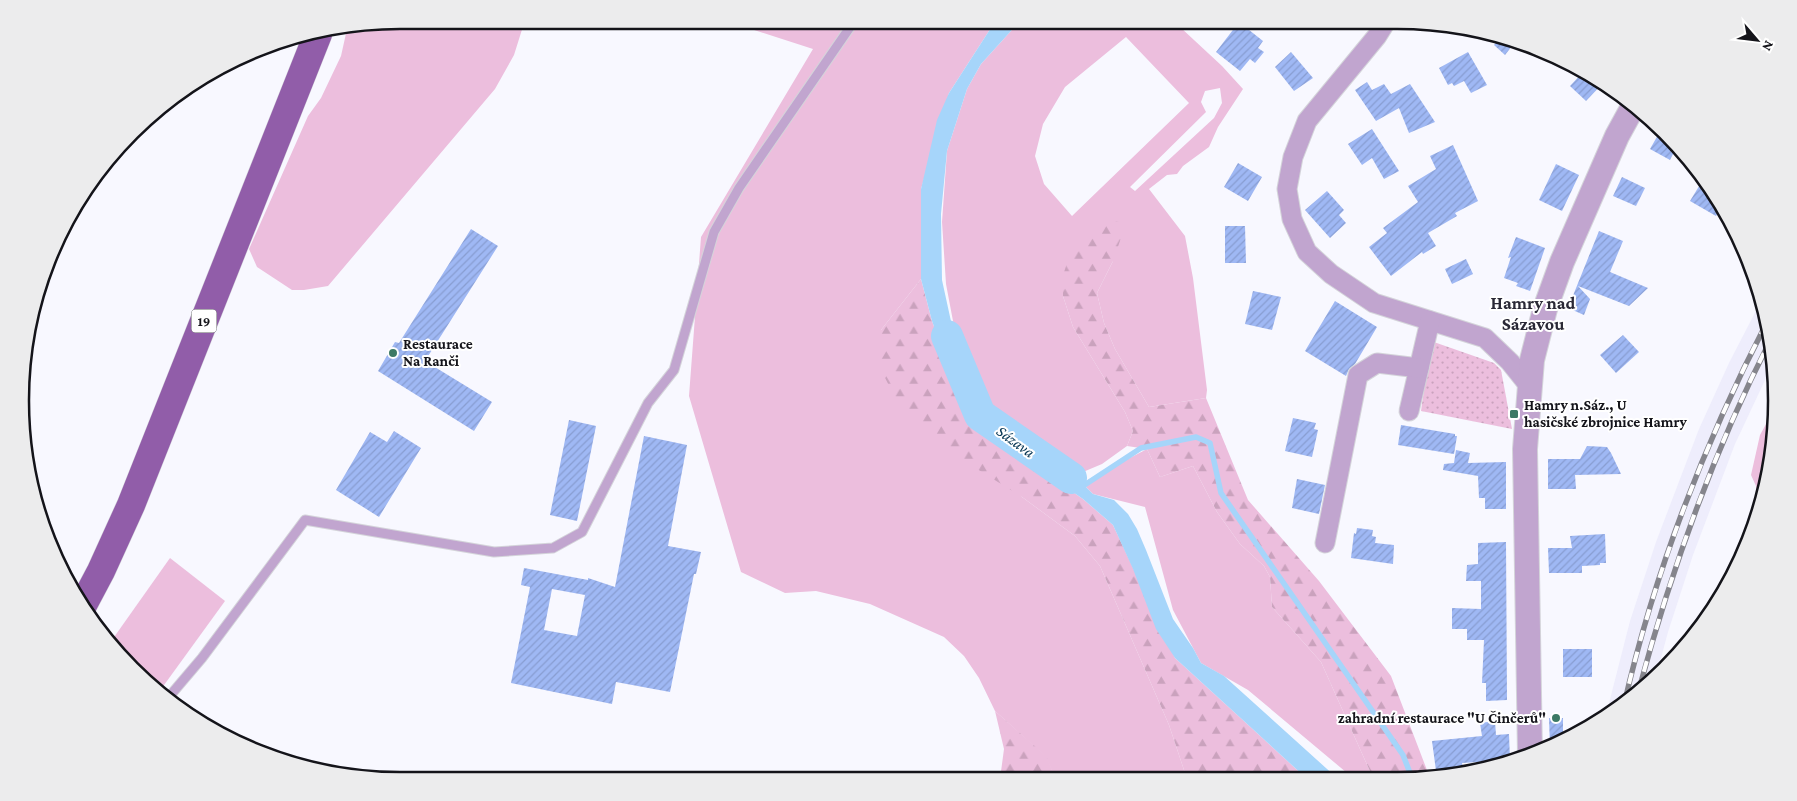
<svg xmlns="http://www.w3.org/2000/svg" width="1797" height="801" font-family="'Crimson Pro',serif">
<defs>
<pattern id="forest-firs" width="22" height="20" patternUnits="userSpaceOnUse" patternTransform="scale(1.25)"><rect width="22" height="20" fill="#ecbedd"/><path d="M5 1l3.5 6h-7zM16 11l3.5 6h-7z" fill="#caa2bd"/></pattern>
<pattern id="park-dots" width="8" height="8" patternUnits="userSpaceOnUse" patternTransform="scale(1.25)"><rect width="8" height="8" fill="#ecbedd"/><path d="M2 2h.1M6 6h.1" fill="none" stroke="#caa2bd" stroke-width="1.8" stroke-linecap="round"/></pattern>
<pattern id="building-hatch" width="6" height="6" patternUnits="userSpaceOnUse" patternTransform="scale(1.25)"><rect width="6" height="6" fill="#9fb8f4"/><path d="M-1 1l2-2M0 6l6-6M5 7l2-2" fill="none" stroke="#889dd1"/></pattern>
</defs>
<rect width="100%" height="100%" fill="#f8f8ff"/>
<path fill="#eeedfc" d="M1762 299 1770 326 1773 363 1735 444 1693 555 1668 632 1657 673 1628 702 1606 715 1630 621 1656 542 1699 429 1729 363Z"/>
<g fill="#ecbedd" fill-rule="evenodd">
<path d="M401 20H525L514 55 495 89 328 286 304 290H292L257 267 249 249 308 116 321 98 341 56 347 29Z"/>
<path d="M763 20H996L949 93 921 189V279L881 330 1022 497 1075 536 1100 566 1169 725 1187 779H1056L1045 756 995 711 979 678 964 656 944 637 870 604 816 591 785 593 741 572 689 396 701 237 813 49 751 29Z"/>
<path d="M1021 20H1171L1173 22 1176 20H1187L1180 27 1222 66 1243 89 1218 127 1209 147 1183 166 1177 174 1167 175 1149 189 1185 236 1193 278 1207 390 1206 398 1149 407 1115 349 1104 323 1097 293 1113 261 1063 296 1073 327 1125 412 1133 431 1127 446 1102 464 1083 472 1061 465 1024 449 985 420 967 395 946 284 942 222 947 151 967 89 981 64ZM1126 37 1189 103 1072 216 1044 184 1035 156 1043 124 1065 87ZM1220 88 1222 103 1214 118 1135 191 1130 187 1206 112 1201 102 1205 91Z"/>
<path d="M1776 406 1770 474 1760 507 1756 486 1751 475 1760 435Z"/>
<path d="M1147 449 1160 477 1193 466 1217 512 1240 544 1264 566 1270 577 1272 607 1321 662 1373 778H1353L1248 690 1201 663 1173 610 1145 507 1093 494 1082 483Z"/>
<path d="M170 558 225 601 159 692 150 687 112 640Z"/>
</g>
<g fill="url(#forest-firs)">
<path d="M1105 218 1119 222 1122 235 1113 261 1097 293 1104 323 1115 349 1149 407 1206 398 1248 500 1319 581 1391 676 1430 778H1373L1321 662 1272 607 1270 577 1264 566 1240 544 1217 512 1193 466 1160 477 1147 449 1127 446 1133 431 1125 412 1073 327 1063 296V275L1074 243 1085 233Z"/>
<path d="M921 279 932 321 964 409 975 425 1083 499 1113 525 1175 658 1306 778 1187 779 1169 725 1100 566 1075 536 1022 497 945 449 915 425 901 409 880 368 881 330Z"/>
<path d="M995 711 1046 756 1056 779H1000L1004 749Z"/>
</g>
<path fill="url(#park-dots)" d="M1431 341 1494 363 1501 370 1512 429 1421 411Z"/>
<path fill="#a6d5fa" d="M996 20H1021L981 64 967 89 947 151 941 214 942 280 967 395 985 420 1024 449 1068 467 1087 480 1082 483 1093 494 1114 500 1128 514 1137 529 1146 550 1173 619 1193 648 1201 663 1224 676 1337 778H1306L1175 658 1156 629 1133 569 1113 525 1083 499 975 425 964 409 932 321 921 279V189L937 120 949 93Z"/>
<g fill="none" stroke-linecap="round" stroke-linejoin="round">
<path stroke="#a6d5fa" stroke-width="5.5" d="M1083 486 1141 448 1196 437 1210 443 1221 493 1403 755 1412 778"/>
<path stroke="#a6d5fa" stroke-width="32" d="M947 336 980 415 1071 478"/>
</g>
<g fill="url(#building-hatch)" fill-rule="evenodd">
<path d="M1239 22 1263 41 1258 48 1264 52 1255 63 1250 59 1240 71 1216 52Z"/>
<path d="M1501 37 1516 41 1505 55 1494 45Z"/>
<path d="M1291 52 1313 78 1294 91 1275 67Z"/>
<path d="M1468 52 1487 85 1471 93 1464 81 1454 86 1452 83 1448 85 1439 68Z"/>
<path d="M1584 71 1604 82 1586 101 1570 86Z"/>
<path d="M1367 82 1372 90 1384 84 1391 94 1410 84 1435 122 1409 133 1399 108 1376 121 1355 90Z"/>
<path d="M1662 128 1677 146 1670 160 1650 149Z"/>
<path d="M1372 129 1399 171 1384 179 1372 158 1362 165 1348 144Z"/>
<path d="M1453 145 1478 201 1455 213 1457 216 1428 233 1436 246 1423 254 1422 252 1391 276 1369 247 1387 233 1383 228 1418 202 1408 186 1436 169 1430 156Z"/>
<path d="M1238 163 1262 177 1248 201 1224 187Z"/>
<path d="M1556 164 1579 175 1562 211 1539 200Z"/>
<path d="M1622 177 1645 188 1636 206 1613 196Z"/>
<path d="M1704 178 1713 189 1722 206 1716 216 1690 201Z"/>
<path d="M1327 191 1344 210 1339 215 1346 223 1330 238 1305 210Z"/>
<path d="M1225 226H1245L1246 263H1225Z"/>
<path d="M471 229 498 246 425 361 492 402 474 431 378 371 395 342 399 343Z"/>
<path d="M1599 231 1623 241 1610 272 1648 288 1629 306 1578 286 1590 299 1584 315 1568 308Z"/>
<path d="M1516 237 1545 248 1530 291 1516 286 1518 283 1504 278 1511 257 1508 258Z"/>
<path d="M1466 259 1473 274 1452 284 1445 269Z"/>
<path d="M1253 291 1281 297 1272 330 1245 324Z"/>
<path d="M1335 301 1377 327 1355 364 1349 369 1346 376 1305 351Z"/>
<path d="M1623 335 1639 352 1616 373 1600 355Z"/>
<path d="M1293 418 1316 423 1314 429 1318 430 1312 457 1285 451Z"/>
<path d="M569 420 596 426 577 521 550 515Z"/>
<path d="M1401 425 1455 434V436H1457L1454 454 1398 445Z"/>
<path d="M394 431 421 448 379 517 336 490 370 432 387 442Z"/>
<path d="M644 436 687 445 668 546 701 552 696 574H694L670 692 616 682 612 704 511 683 530 587 521 585 524 568 588 580V578L615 587ZM552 589 585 595 577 636 544 630Z"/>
<path d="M1587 446 1607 447 1611 453 1621 474 1575 475 1576 489H1548V459H1580Z"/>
<path d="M1456 450 1470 453 1468 463 1506 462V509H1485V498H1479L1478 476 1443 470 1444 464 1454 463Z"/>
<path d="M1297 479 1325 485 1319 514 1292 508Z"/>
<path d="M1357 528 1373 530 1372 536 1376 537 1375 543 1394 545 1393 564 1351 558 1354 533 1356 534Z"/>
<path d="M1605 534 1606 563H1600V565L1582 566V573H1549L1548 548H1572L1570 536Z"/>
<path d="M1506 542 1507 700 1486 701V683H1482L1484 640H1467V629H1452V608L1481 609V581H1466L1467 565 1478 564V543Z"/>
<rect x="1563" y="649" width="29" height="28"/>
<path d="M1549 718H1563V740L1550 748Z"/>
<path d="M1495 721 1496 735 1509 734 1510 760 1462 763 1464 773 1446 778H1437L1432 741 1482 736 1480 723Z"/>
</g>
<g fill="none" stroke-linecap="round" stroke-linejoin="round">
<g stroke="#d4d4da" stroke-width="11">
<path id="service" d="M168 698 202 658 305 520 494 552 553 548 582 532 648 403 674 370 714 232 739 188 855 20"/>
</g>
<g stroke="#d4d4da" stroke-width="21">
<g id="minor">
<path d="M1387 20 1377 36 1307 121 1293 157 1287 189 1292 219 1307 252 1331 274 1374 303 1485 338 1510 362 1530 387"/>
<path d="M1409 411 1430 321"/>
<path d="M1325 543 1358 375 1377 363 1419 368"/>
</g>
</g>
<g stroke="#d4d4da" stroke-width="26">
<path id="tertiary" d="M1530 755 1525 449 1532 360 1545 309 1562 262 1617 136 1634 105"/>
</g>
<g stroke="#d4d4da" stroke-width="29">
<path id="primary" d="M83 605 101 571 131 505 318 34"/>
</g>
<use href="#service" stroke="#c1a5cf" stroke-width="9"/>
<use href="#minor" stroke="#c1a5cf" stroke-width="19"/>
<use href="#tertiary" stroke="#c1a5cf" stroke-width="24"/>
<use href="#primary" stroke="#915da9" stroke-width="28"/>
<g stroke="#85858c" stroke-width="5.5">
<g id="rail">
<path d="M1638 693C1671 570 1713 452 1771 339"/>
<path d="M1624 705C1654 573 1706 440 1768 320"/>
</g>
</g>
<use href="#rail" stroke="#fff" stroke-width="4" stroke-dasharray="11" stroke-linecap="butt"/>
</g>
<g fill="#3c7965" stroke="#fff" stroke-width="2">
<circle cx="393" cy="353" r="5"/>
<rect x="1509" y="409" width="10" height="10" rx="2.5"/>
<circle cx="1556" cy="718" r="5"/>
</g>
<g text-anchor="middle" stroke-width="4" stroke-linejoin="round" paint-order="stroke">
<rect fill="#fff" stroke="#5a5a5f" stroke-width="1" x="191.5" y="309.5" width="25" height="23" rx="4"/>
<g font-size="14" font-weight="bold" fill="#14141a">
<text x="204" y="326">19</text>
</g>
<g font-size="15" font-weight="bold" fill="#14141a" stroke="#fff" text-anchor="start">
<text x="403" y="349">Restaurace<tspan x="403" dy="17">Na Ranči</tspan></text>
<text x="1524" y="410">Hamry n.Sáz., U<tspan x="1524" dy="17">hasičské zbrojnice Hamry</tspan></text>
<text x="1546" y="723" text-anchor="end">zahradní restaurace "U Činčerů"</text>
</g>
<g font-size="16" font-style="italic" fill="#063654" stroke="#fff">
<text transform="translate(1016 441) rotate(36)" y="6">Sázava</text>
</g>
<g font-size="18" font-weight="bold" fill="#2a2936" stroke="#fff">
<text x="1533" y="309">Hamry nad<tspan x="1533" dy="21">Sázavou</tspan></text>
</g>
</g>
<path d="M0 0H1797V801H0ZM400 29H1397A371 371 0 0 1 1768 400V401A371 371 0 0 1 1397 772H400A371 371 0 0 1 29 401V400A371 371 0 0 1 400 29Z" fill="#ececed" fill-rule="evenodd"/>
<path fill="none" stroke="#14141a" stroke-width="2.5" d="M400 29H1397A371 371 0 0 1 1768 400V401A371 371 0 0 1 1397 772H400A371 371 0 0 1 29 401V400A371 371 0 0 1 400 29Z"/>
<g transform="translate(1757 40) rotate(118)" stroke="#ffffff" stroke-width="4" paint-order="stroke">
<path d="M0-4L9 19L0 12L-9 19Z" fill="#14141a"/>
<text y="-8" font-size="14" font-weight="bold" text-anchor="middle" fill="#14141a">N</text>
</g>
</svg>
